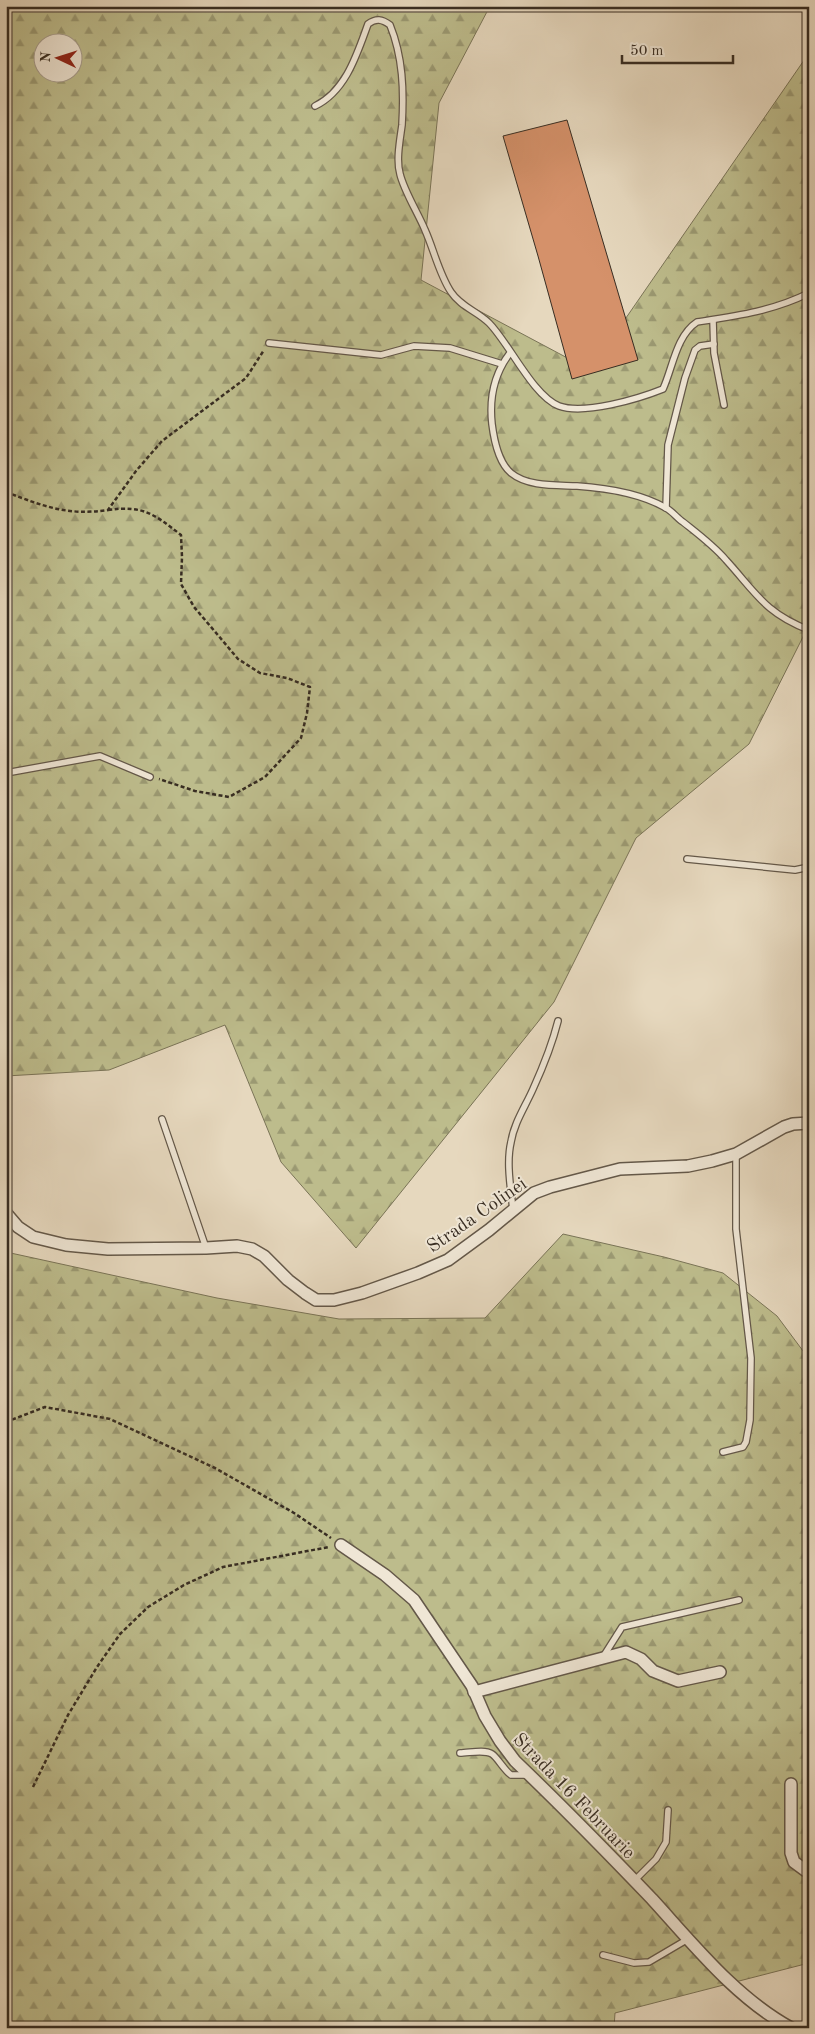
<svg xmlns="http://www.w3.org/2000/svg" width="815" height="2034" font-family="'Old Standard TT',serif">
<defs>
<pattern id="forest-firs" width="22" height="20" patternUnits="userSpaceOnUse" patternTransform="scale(1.25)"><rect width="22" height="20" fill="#bdbc8c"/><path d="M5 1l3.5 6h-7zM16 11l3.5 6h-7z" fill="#9b9972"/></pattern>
</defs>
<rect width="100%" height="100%" fill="#e6d8be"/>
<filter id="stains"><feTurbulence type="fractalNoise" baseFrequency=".004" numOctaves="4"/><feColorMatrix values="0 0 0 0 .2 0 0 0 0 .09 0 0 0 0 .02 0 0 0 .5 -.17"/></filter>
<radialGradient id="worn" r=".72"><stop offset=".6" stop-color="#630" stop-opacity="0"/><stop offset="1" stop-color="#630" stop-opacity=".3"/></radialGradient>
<g fill="url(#forest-firs)" stroke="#7a7457" fill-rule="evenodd">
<path d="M6 6H490L439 103 421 280 590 370 809 53V625L749 744 636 838 554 1002 356 1248 281 1162 225 1025 109 1070 6 1076ZM42 42H72V72H42Z"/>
<path d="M563 1234 664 1257 723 1273 777 1316 809 1359V1963L615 2013 614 2028H6V1252L217 1298 339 1319 485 1318Z"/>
</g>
<path fill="#d5916a" stroke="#382d22" d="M567 120 638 360 572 379 538 256 503 136Z"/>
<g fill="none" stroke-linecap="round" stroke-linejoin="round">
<g stroke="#645849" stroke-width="8">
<g id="lane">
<path d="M315 106C346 91 357 54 368 24 376 18 382 19 390 25 403 57 404 91 402 125 400 140 396 160 400 174 404 191 418 213 425 230 434 250 439 274 451 292 461 307 477 311 489 323 509 343 533 396 559 406 584 415 638 399 663 389 673 367 676 336 697 322 736 316 773 311 809 293"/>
<path d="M713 320 714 353 724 405"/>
<path d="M269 343 381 355 414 346 450 348 502 364"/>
<path d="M510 353C494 374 489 397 492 424 494 440 498 462 511 473 528 487 556 485 577 486 606 488 640 493 666 508 672 511 677 518 683 522 698 534 713 545 726 560 756 593 765 613 809 630"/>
<path d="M666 508 668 445 685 378 695 350 700 346 714 344"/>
<path d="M6 773 100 756 150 777"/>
<path d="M687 859 795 870 809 867"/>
<path d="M162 1119 206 1248"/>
<path d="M513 1211C511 1189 506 1163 511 1142 514 1123 525 1107 533 1089 543 1067 552 1045 558 1021"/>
<path d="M723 1452 743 1447 746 1442 750 1420 751 1358 736 1229V1154"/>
<path d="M603 1657 622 1627 739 1600"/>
<path d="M460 1753C469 1753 484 1749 492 1754 497 1757 504 1770 511 1775H527"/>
<path d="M634 1881 656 1859 666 1842 668 1810"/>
<path d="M603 1955 634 1963 649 1962 688 1939"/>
</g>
</g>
<g stroke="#645849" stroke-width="14">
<g id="street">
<path d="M6 1213 18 1227 33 1237 66 1245 108 1249 206 1248 237 1246 252 1249 264 1256 288 1280 305 1293 316 1300H334L362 1293 418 1273 448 1260 489 1230 534 1193 550 1187 620 1169 688 1166 712 1161 736 1154 784 1127 793 1124 809 1123"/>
<path d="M341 1545 385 1575 414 1600 472 1686 485 1716 500 1741 515 1761C562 1806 607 1852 652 1899 694 1945 736 1998 791 2028"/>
<path d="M474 1692 626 1652 641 1659 653 1671 678 1681 720 1672"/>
<path d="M791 1784V1853L794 1862 809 1873"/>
</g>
</g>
<g stroke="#382d22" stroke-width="2.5" stroke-dasharray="4 2.5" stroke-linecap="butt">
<path d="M6 492C43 506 67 516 108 510L136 471 162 441 246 378 264 350"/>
<path d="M108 510C143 505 154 514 181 535L182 557 181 584 194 607 217 634 238 659 260 673 287 678 310 687 307 713 301 738 265 777 229 797 195 791 159 779"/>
<path d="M6 1422 45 1407 110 1419 215 1468 294 1513 331 1538"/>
<path d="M33 1787 68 1715 97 1667 120 1634 148 1607 184 1585 223 1567 329 1547"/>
</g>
<use href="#lane" stroke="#efe6d5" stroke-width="5.5"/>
<use href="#street" stroke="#efe6d5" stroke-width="11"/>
</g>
<g text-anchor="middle" stroke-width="4" stroke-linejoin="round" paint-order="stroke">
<g font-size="19" fill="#382d22" stroke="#efe6d5">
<text transform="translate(476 1214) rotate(-35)" y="7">Strada Colinei</text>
<text transform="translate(575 1795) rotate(46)" y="7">Strada 16 Februarie</text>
</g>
</g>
<rect width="815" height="2034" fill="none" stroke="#e6d8be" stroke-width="25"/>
<rect x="8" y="8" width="800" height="2019" fill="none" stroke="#382d22" stroke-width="2.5"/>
<rect x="12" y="12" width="790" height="2009" fill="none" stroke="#382d22"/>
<g transform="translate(58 58) rotate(274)"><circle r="24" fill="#efe6d5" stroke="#a69c8d"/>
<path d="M0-4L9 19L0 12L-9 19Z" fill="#8f2418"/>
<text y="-8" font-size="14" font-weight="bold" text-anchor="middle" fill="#382d22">N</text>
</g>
<path d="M622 55v8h111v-8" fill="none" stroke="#382d22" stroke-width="2.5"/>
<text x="630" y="55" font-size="15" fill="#382d22" stroke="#efe6d5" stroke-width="4" paint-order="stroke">50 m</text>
<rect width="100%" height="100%" filter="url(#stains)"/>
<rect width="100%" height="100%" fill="url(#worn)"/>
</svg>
